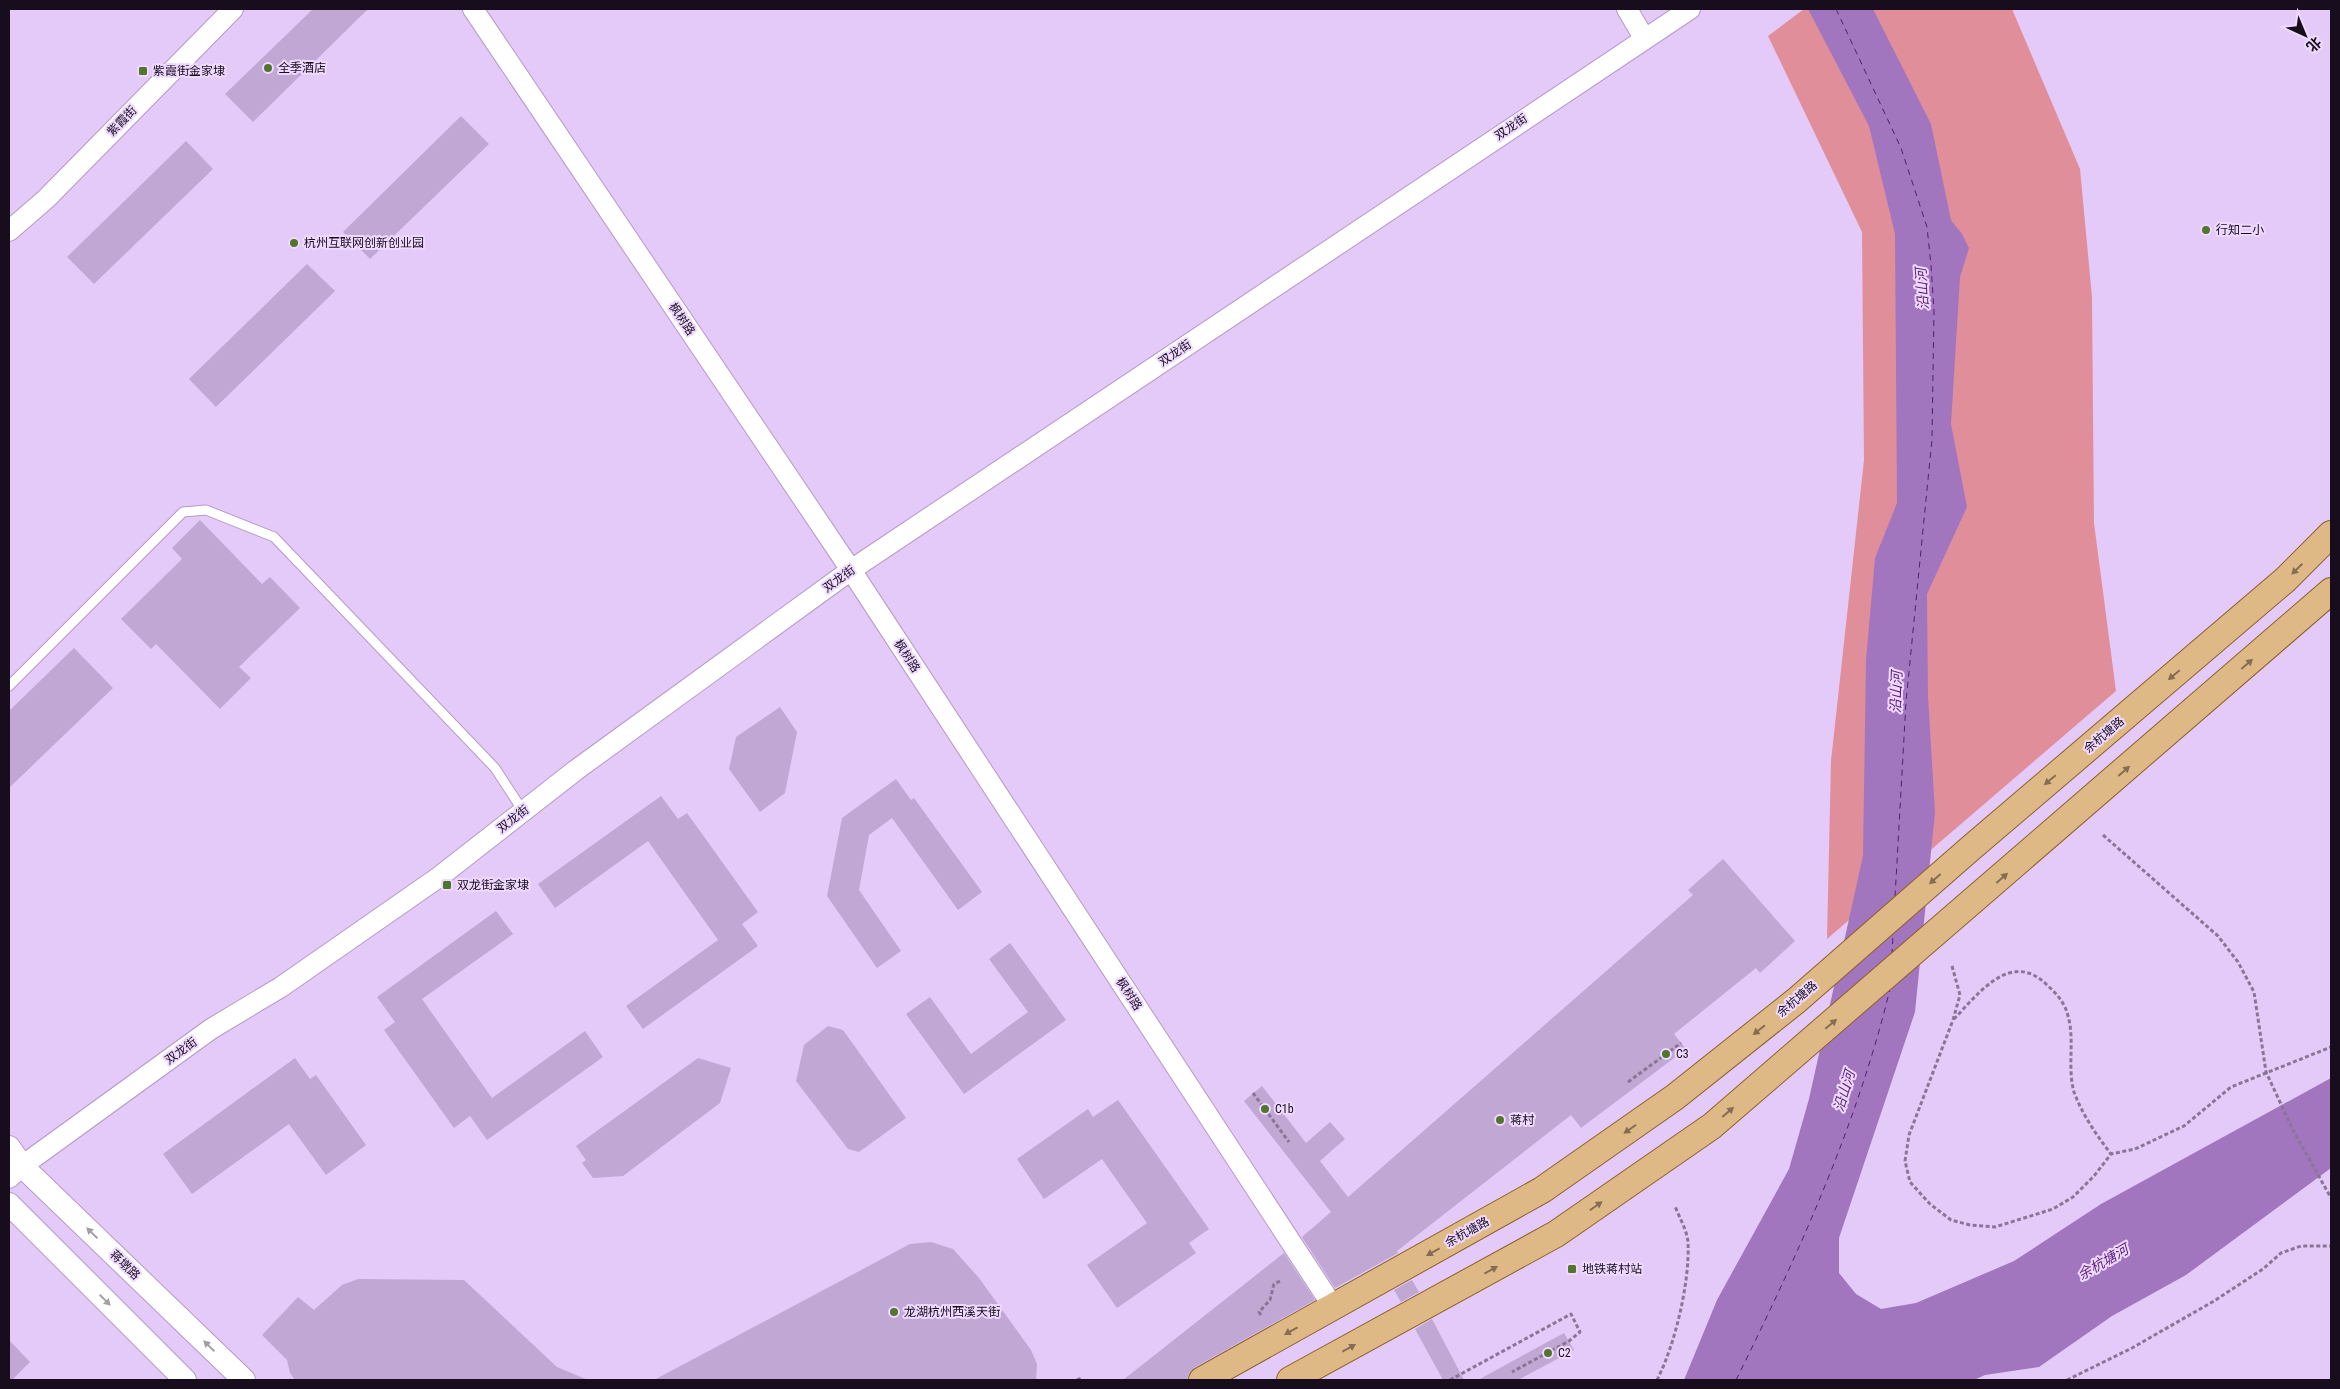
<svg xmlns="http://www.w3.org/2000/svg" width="2340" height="1389" font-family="'Roboto Condensed','Noto Sans SC',sans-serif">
<rect width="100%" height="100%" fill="#e4caf8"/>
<path fill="#e08f9a" d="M1804 9H2012L2080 169 2092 297 2094 523 2116 691 1827 939 1831 761 1864 460 1862 232 1768 36Z"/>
<path fill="#a275bf" d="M1808 9H1873L1931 124 1951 220 1962 234 1969 248 1960 277 1951 424 1967 507 1927 594 1928 696 1935 812 1915 1012 1839 1238V1273L1856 1294 1881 1309 1916 1303 2014 1261 2101 1204 2331 1078V1168L2186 1275 2112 1316 2039 1367 1985 1375 1974 1380H1684L1717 1300 1789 1169 1809 1099 1863 856 1866 660 1875 558 1897 503 1895 234 1869 126Z"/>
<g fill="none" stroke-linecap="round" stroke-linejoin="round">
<g stroke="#571c76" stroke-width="1" stroke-dasharray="6 5" stroke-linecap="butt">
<path d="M1836 9 1901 148 1927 227 1931 265 1934 311 1932 439 1906 702 1895 897"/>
<path d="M1892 955 1893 934"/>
<path d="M1736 1380C1798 1255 1857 1125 1890 989"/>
</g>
</g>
<g fill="#c1a7d3">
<path d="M313 9H368L253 122 225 94Z"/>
<path d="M461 116 489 144 370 259 343 232Z"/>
<path d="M186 141 213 169 94 284 67 257Z"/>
<path d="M307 264 335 291 216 407 189 379Z"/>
<path d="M200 520 262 584 270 577 300 608 239 667 251 678 220 709 156 644 151 649 121 619 182 559 172 548Z"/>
<path d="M74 648 113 688 9 788V711Z"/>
<path d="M780 707 797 732 785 793 760 812 729 769 736 737Z"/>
<path d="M896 779 911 800 914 798 982 892 958 910 892 818 869 835 859 890 901 951 877 968 827 896 842 818Z"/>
<path d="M661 796 678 819 687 813 758 912 742 924 758 946 643 1029 626 1006 718 940 648 841 555 908 538 884Z"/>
<path d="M1723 859 1795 941 1760 973 1756 968 1674 1034 1686 1049 1581 1128 1571 1115 1397 1251 1398 1253 1335 1288 1302 1237 1331 1212 1244 1101 1262 1086 1306 1143 1330 1122 1345 1139 1320 1161 1348 1197 1693 895 1688 890Z"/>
<path d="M496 911 513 934 422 999 492 1098 585 1031 603 1057 487 1140 470 1116 454 1128 384 1030 395 1022 377 997Z"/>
<path d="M1010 943 1066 1020 964 1094 906 1014 930 997 971 1054 1028 1012 989 959Z"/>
<path d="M828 1026 843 1030 906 1118 859 1152 848 1149 796 1081 804 1045Z"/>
<path d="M295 1058 310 1079 316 1075 366 1145 326 1175 289 1124 192 1194 163 1154Z"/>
<path d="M698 1058 731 1068 720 1103 623 1176 593 1178 582 1163 586 1160 576 1146Z"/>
<path d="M1118 1100 1209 1229 1189 1243 1196 1253 1117 1308 1087 1265 1147 1223 1102 1159 1044 1199 1017 1159 1088 1109 1093 1117Z"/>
<path d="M931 1242 953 1249 979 1278 1031 1350 1037 1364 1036 1380H654L910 1244Z"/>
<path d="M1284 1253 1315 1300 1195 1367 1189 1373 1187 1380H1123Z"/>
<path d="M358 1279 464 1280 557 1367 588 1380H295L290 1373 287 1360 262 1335 298 1297 314 1310 342 1285Z"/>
<path d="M1412 1280 1419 1292 1401 1302 1394 1290Z"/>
<path d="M1432 1319 1464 1380H1443L1415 1329Z"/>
<path d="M1564 1333 1574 1350 1518 1380H1478Z"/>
<path d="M9 1340 30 1362 12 1380H9Z"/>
</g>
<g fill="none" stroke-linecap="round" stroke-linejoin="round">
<g stroke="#b49ac6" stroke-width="11">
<path id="service" d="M9 686 183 512 206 510 274 537 495 768 523 811"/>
</g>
<g stroke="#b49ac6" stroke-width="22">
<g id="tertiary">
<path d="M473 9 851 570 1334 1308"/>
<path d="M1627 9 1644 38"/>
<path d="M9 231 46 199 233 9"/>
<path d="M9 1178 22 1166 211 1029 281 987 439 877 576 770 851 570 1690 9"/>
</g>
</g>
<g stroke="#b49ac6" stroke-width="24">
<g id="secondary">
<path d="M9 1147 22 1166 244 1380"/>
<path d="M9 1204 185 1380"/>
</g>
</g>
<g stroke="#8b5f2c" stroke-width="28">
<g id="primary">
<path d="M1202 1380 1542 1190 1675 1097 1797 1000 1972 847 2285 580 2331 534"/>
<path d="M1290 1380 1556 1234 1712 1126 2331 591"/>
</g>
</g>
<g stroke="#897697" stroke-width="3" stroke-dasharray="4 2.5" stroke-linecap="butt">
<path d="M2103 835 2218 936 2238 962 2254 992 2266 1072 2293 1130 2331 1198"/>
<path d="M1952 966 1960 995 1953 1020 1909 1135 1905 1161 1910 1182 1930 1204 1951 1220 1970 1225 1995 1227 2053 1209 2073 1197 2094 1176 2111 1154 2135 1149 2184 1126 2231 1087 2331 1047"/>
<path d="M1954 1019C1978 994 2011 949 2047 985 2057 994 2065 1003 2068 1016 2075 1040 2067 1067 2074 1092 2082 1114 2097 1136 2111 1154"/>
<path d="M1628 1082 1681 1043"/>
<path d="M1253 1093 1289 1142"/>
<path d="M1261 1315 1259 1312 1270 1300 1274 1284 1280 1281"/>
<path d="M1077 1380 1082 1378"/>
<path d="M1450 1380 1571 1314 1580 1332 1569 1341 1512 1372"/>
<path d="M1657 1380C1675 1345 1690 1282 1688 1242 1687 1230 1679 1217 1675 1206"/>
<path d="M2067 1380 2132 1348 2214 1301 2263 1269 2281 1253 2301 1246H2331"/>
</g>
<use href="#service" stroke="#fff" stroke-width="9"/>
<use href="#tertiary" stroke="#fff" stroke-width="20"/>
<use href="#secondary" stroke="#fff" stroke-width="22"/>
<use href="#primary" stroke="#dfb985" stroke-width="26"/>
</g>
<defs><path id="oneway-solid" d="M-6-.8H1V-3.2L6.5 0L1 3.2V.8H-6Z" transform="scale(1.25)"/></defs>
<g fill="#856c56">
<use href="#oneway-solid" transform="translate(2297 569) rotate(135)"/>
<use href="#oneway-solid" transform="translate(2247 664) rotate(-41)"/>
<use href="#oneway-solid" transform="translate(2174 675) rotate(140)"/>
<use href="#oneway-solid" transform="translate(2124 771) rotate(-41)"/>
<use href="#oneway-solid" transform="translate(2050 780) rotate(140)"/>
<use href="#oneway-solid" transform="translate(2002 878) rotate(-41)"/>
<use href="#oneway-solid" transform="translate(1935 879) rotate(139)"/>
<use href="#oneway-solid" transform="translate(1831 1024) rotate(-40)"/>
<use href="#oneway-solid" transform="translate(1759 1030) rotate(142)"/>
<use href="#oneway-solid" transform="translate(1728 1112) rotate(-41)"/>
<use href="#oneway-solid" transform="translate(1630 1129) rotate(145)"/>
<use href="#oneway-solid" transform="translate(1596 1206) rotate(-35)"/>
<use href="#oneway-solid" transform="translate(1433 1252) rotate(151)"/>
<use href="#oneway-solid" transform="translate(1491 1270) rotate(-29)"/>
<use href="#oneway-solid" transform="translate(1291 1331) rotate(151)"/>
<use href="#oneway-solid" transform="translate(1349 1348) rotate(-29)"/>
</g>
<g fill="#a29ea5">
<use href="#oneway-solid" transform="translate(92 1233) rotate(-136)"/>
<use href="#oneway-solid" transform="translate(105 1300) rotate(45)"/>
<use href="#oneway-solid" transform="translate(209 1346) rotate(-136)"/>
</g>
<g fill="#52752d" stroke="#efd9ff" stroke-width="2">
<circle cx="268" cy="68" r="5"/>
<rect x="138" y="66" width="10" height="10" rx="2.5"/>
<circle cx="2206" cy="230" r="5"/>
<circle cx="294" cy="243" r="5"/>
<rect x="442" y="880" width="10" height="10" rx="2.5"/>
<circle cx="1666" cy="1054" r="5"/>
<circle cx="1265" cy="1109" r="5"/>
<circle cx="1500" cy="1120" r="5"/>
<rect x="1567" y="1264" width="10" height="10" rx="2.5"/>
<circle cx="894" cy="1312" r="5"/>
<circle cx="1548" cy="1353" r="5"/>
</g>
<g text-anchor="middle" stroke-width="4" stroke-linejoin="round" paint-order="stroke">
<g font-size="12" fill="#170d1d" stroke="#efd9ff" text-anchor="start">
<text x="278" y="72">全季酒店</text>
<text x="153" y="75">紫霞街金家埭</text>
<text x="2216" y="234">行知二小</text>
<text x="304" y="247">杭州互联网创新创业园</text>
<text x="457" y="889">双龙街金家埭</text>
<text x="1676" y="1058">C3</text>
<text x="1275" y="1113">C1b</text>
<text x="1510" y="1124">蒋村</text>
<text x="1582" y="1273">地铁蒋村站</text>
<text x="904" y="1316">龙湖杭州西溪天街</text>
<text x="1558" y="1357">C2</text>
</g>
<g font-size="12" fill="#170d1d" stroke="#efd9ff">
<text transform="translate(122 121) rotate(-46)" y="4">紫霞街</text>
<text transform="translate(1511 127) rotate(-34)" y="4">双龙街</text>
<text transform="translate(682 319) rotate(56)" y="4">枫树路</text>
<text transform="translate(1175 353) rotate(-34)" y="4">双龙街</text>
<text transform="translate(839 579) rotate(-36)" y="4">双龙街</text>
<text transform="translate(907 656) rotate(57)" y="4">枫树路</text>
<text transform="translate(2104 735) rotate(-40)" y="4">余杭塘路</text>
<text transform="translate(513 819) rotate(-38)" y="4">双龙街</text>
<text transform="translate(1129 994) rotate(57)" y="4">枫树路</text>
<text transform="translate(1797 999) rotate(-40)" y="4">余杭塘路</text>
<text transform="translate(181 1051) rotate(-36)" y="4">双龙街</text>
<text transform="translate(1467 1232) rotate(-29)" y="4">余杭塘路</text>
<text transform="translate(125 1265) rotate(44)" y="4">蒋墩路</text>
</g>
<g font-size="14" font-style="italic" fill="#571c76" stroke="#efd9ff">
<text transform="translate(1922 289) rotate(-94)" y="5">沿山河</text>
<text transform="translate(1896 692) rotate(-88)" y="5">沿山河</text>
<text transform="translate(1844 1091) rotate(-73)" y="5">沿山河</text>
<text transform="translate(2103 1262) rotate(-30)" y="5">余杭塘河</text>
</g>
</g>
<rect width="2340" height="1389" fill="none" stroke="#170d1d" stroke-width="20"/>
<g transform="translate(2305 35) rotate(136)" stroke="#efd9ff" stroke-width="4" paint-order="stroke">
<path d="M0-4L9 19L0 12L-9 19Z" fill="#170d1d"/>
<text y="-8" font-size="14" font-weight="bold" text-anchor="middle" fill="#170d1d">北</text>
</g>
</svg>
